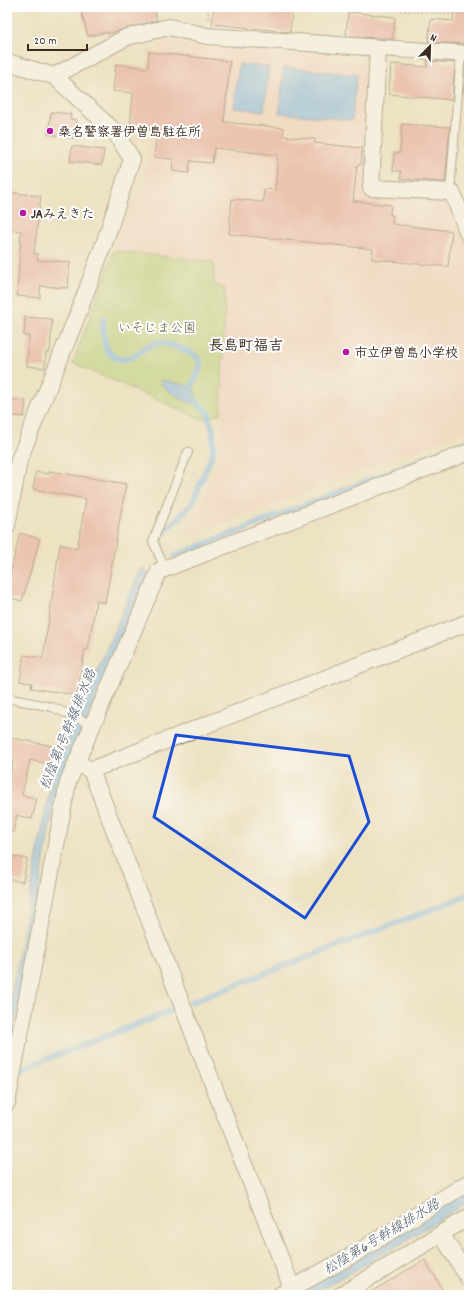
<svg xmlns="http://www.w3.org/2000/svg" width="476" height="1302" font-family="Dekko,'Klee One',sans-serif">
<rect width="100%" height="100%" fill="#fff"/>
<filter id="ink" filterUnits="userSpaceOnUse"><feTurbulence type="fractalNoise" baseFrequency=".025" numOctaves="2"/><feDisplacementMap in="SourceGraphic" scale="8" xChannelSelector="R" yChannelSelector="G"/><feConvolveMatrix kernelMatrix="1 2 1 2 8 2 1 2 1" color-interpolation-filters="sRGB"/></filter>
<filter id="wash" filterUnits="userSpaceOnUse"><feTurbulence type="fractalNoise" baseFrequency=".012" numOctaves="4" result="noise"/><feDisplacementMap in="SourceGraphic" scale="16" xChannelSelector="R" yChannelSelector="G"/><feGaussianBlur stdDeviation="0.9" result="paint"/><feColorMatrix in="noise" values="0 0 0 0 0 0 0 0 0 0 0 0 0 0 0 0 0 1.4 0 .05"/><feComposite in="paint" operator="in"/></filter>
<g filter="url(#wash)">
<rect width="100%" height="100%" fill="#ede2c2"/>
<path fill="#f6d2c4" d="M160 42 365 61 363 96 369 103 364 196 448 201 469 253V430L187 537 219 455 225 289 214 284V262L114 251 130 203H140L148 157Z"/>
<path fill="#b7d278" stroke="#797e4b" d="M114 251 214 262V284L225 289 221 414 202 419 73 363Z"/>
<g fill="#7cb8ee" stroke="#5c7186">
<path d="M239 64 269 67 264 111 234 108Z"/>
<path d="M284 67 357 75 352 120 279 113Z"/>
<path d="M161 380 182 384 194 389 196 398 193 403C187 404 165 389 160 383Z"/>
<path d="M141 568 149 572 61 782 50 826 7 1072V1019L50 786 59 760Z"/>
<path d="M469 1190V1201L401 1244 311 1295H294Z"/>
</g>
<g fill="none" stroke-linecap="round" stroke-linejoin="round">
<g stroke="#7cb8ee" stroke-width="6">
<path d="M103 319C104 333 101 357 121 359 124 359 127 359 130 358 139 354 146 345 157 343 166 342 198 352 200 363 201 372 191 386 187 394L209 413V420L213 430V452L192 504 164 533"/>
<path d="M175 556 469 441"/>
<path d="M191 1002 469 895"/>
<path d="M21 1069 176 1009"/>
</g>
</g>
<g id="blocks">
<g fill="#e89e98">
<path d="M80 7H154L157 20 107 34V32L88 36Z"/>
<path d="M214 7H292L290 32 212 24Z"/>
<path d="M454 7H469V44L428 42 431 19 453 21Z"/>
<path d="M348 12 395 17 393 39 346 36Z"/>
<path d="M149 52 230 61 224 122 284 128 283 136 315 139 314 143 362 148 361 165H357L353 201 391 205 390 215H393L392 224 452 231 448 267 372 259 373 249 229 234 232 199 263 202 264 189 275 190 278 155 214 148 212 163 190 161 189 173 172 171 173 159 154 157 157 130 130 127 133 93 113 91 116 64 148 68Z"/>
<path d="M427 61 455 63 452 100 389 94 391 64 427 67Z"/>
<path d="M466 63H469V94L463 93Z"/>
<path d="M51 112 71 114 70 119 77 120 74 138 48 134Z"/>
<path d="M402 124 450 127 445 182 401 179V171H393L394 153H400Z"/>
<path d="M72 146 104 150 102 165 70 161Z"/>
<path d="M7 192 41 196 34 254H38L37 260 70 262 68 288 40 286V298L17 296 21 231 7 229Z"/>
<path d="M25 317 52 319 50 352H46L45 368 27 366 29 336H24Z"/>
<path d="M7 399 26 401 24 417 7 415Z"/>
<path d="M50 471 126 484 105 603 96 601 88 650 85 649 77 695 31 688 32 683 20 681 24 655 43 658 60 544 77 549 86 499 33 489 36 472 49 474Z"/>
<path d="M20 533 40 539 22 601 7 597V586Z"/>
<path d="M7 737 53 746 48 764 30 760 22 795 37 799 32 819 17 815 13 832H7V789L13 762 7 761Z"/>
<path d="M11 856 27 859 23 882 7 879Z"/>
<path d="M425 1260 446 1295H366L402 1273Z"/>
</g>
</g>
</g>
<g filter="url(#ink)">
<use href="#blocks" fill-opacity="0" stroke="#796a57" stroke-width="1"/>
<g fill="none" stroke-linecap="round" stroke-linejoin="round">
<g stroke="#796a57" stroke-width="10">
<g id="lane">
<path d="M450 192 461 53"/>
<path d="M165 569 153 541 188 452"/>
<path d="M7 698 52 707 93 725"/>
</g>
</g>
<g stroke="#796a57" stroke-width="18">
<g id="street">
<path d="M378 48 371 188 452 192 469 236"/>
<path d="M7 62 54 76 115 132 132 159 106 238 79 311 19 460 7 526"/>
<path d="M54 76 127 37 169 27 207 36 469 54"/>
<path d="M77 763 91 770 292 1288"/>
<path d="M91 770 469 622"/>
<path d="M7 1103 68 782 159 571 469 452"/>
<path d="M442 1235 469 1279"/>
<path d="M280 1295 358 1252 469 1182"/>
<path d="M341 1295 469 1217"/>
</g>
</g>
<g stroke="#796a57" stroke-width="2.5" stroke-dasharray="1 3" stroke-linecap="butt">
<path d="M357 7 469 15"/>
<path d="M208 18 209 7"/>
</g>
<use href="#lane" stroke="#fff" stroke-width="8"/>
<use href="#street" stroke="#fff" stroke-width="16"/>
</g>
</g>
<path d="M0 0H476V1302H0ZM176 735 349 756 369 822 305 918 154 817Z" fill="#ede2c2" fill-opacity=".55" fill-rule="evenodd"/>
<path fill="none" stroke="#1d4ed8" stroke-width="3" stroke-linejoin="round" d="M176 735 349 756 369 822 305 918 154 817Z"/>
<g fill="#b5179e" stroke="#fff" stroke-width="1.5">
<circle cx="50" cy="131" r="4"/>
<circle cx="23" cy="213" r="4"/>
<circle cx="346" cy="352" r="4"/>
</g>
<g text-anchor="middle" stroke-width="4" stroke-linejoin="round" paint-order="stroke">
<g font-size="13" font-weight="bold" fill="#3b2a1e" stroke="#fff" text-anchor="start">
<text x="58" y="136">桑名警察署伊曽島駐在所</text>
<text x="31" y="218">JAみえきた</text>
<text x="354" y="357">市立伊曽島小学校</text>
</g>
<g font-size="13" fill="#605c39" stroke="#fff">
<text x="157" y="332">いそじま公園</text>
</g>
<g font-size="14" font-style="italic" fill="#525c67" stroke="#fff">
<text transform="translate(67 729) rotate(-68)" y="5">松陰第1号幹線排水路</text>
<text transform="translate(381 1236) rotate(-31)" y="5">松陰第6号幹線排水路</text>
</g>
<g font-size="15" font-weight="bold" fill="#3b2a1e" stroke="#fff">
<text x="246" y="350">長島町福吉</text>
</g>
</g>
<rect width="476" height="1302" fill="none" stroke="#fff" stroke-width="24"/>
<g transform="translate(430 46) rotate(23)" stroke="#ffffff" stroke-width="3" paint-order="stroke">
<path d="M0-3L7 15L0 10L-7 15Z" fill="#3b2a1e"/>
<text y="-6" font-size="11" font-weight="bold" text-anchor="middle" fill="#3b2a1e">N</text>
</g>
<path d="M28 44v6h59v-6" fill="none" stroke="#3b2a1e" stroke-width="2"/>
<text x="34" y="44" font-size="12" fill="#3b2a1e" stroke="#ffffff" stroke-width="3" paint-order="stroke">20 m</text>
</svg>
